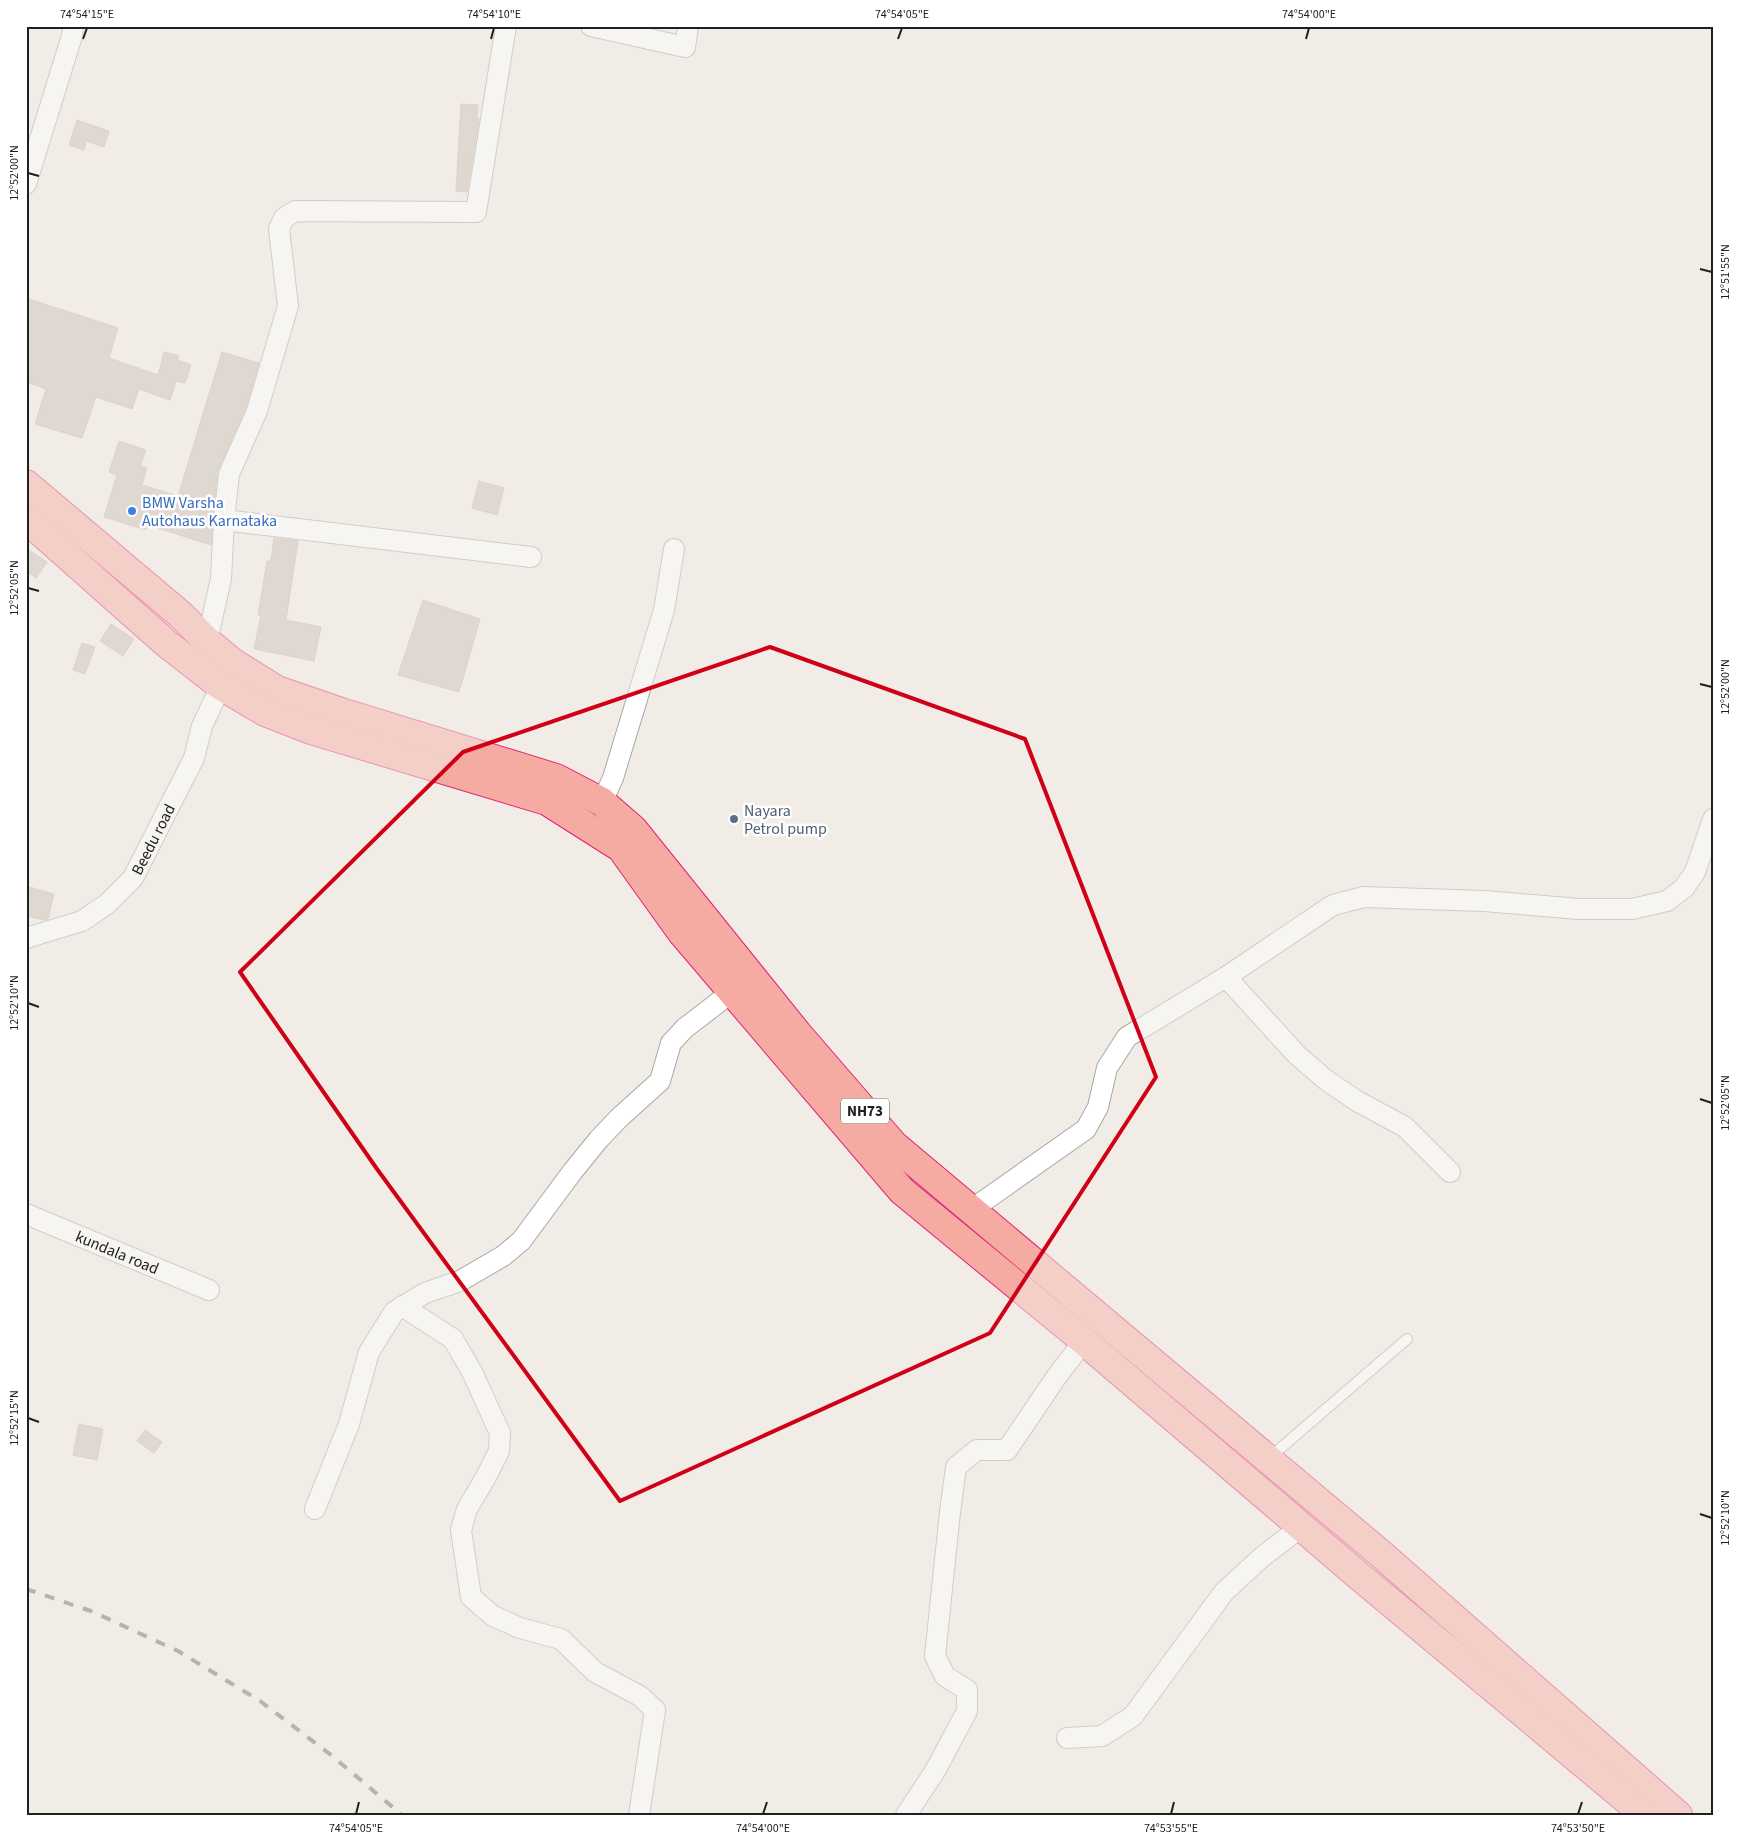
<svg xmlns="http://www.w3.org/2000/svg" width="1739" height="1841" font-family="'Source Sans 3',sans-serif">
<rect width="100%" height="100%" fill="#f1ece6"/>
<g fill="#c9beb9" stroke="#c4b1a8">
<path d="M461 104 478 105 477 119H479L467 192 456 191Z"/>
<path d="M77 120 109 131 104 147 86 141 84 150 69 145Z"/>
<path d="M26 298 118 328 109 358 158 375 164 352 179 356 178 360 191 365 185 383 176 381 170 400 139 389 132 409 96 397 82 438 35 424 46 389 26 382Z"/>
<path d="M222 352 259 363 246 407 217 472 211 545 148 525 146 530 104 517 117 475 109 472 119 441 146 450 140 466 147 468 142 485 178 496Z"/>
<path d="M479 481 504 488 497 515 472 508Z"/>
<path d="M274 538 298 541 286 620 321 627 314 661 254 649 261 615H258L267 561H271Z"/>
<path d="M26 548 47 562 36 578 26 571Z"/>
<path d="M423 600 480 619 459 692 398 675Z"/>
<path d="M111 624 134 639 123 656 100 641Z"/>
<path d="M82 643 95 647 85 674 73 670Z"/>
<path d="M26 886 54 894 48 919 44 920 26 916Z"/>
<path d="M79 1424 103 1429 97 1460 73 1455Z"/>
<path d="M145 1430 162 1442 154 1453 137 1441Z"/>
</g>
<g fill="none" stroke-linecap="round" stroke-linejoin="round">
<g stroke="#a7a7a7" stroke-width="12">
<path id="service" d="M1268 1459 1407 1339"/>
</g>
<g stroke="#a7a7a7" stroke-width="22">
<g id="minor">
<path d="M591 26 685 47 688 26"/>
<path d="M26 184 72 36 73 26"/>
<path d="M224 520 531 557"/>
<path d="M207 641 221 579 224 520 229 474 257 411 288 306 279 229 284 218 295 211 476 212 506 26"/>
<path d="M602 802 613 778 664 610 674 549"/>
<path id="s1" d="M26 938 82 921 107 904 133 878 194 758 202 726 221 686"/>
<path d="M1226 977 1297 1055 1326 1080 1357 1101 1405 1127 1450 1172"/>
<path d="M971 1210 1086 1129 1098 1107 1107 1068 1127 1037 1226 977 1333 905 1364 897 1484 901 1579 909H1632L1667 901 1684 888 1695 872 1713 819"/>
<path id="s2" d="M26 1214 209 1290"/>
<path d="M402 1306 453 1339 472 1372 500 1433 499 1451 486 1477 467 1509 461 1530 471 1597 493 1616 520 1628 561 1639 595 1672 640 1696 655 1710 639 1815"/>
<path d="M315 1509 349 1424 369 1352 394 1312 425 1293 460 1281 503 1256 521 1241 573 1171 599 1139 619 1118 660 1081 671 1043 685 1028 732 992"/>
<path d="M1067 1738 1102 1736 1133 1716 1224 1592 1262 1557 1301 1527"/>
<path d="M906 1815 935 1771 967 1711V1690L945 1676 935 1656 950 1512 956 1467 977 1450H1007L1057 1376 1084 1341"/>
</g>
</g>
<g stroke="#e41f78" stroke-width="30">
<g id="trunk">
<path d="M26 484 181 615 207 641 232 662 277 690 341 712 556 778 602 802 633 829 798 1034 894 1145 1381 1554 1678 1815"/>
<path d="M26 519 167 644 221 686 265 712 311 730 547 801 621 848 682 933 902 1191 1071 1330 1359 1576 1645 1815"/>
</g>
</g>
<use href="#service" stroke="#fff" stroke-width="10"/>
<use href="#minor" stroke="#fff" stroke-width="20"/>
<use href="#trunk" stroke="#f5aaa2" stroke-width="28"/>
<path stroke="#6e6e6e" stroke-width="4" stroke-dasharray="10 10" stroke-linecap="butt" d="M26 1589 91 1611 178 1651 260 1701 331 1755 402 1815"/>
</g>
<path d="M0 0H1739V1841H0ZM770 647 1025 739 1156 1077 990 1333 620 1501 377 1169 240 972 463 752Z" fill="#f1ece6" fill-opacity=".55" fill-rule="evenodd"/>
<path fill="none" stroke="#d00017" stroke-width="4" stroke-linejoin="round" d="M770 647 1025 739 1156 1077 990 1333 620 1501 377 1169 240 972 463 752Z"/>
<path fill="none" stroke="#202020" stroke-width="2" d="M83 39 87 28M491 39 494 28M898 39 902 28M1306 39 1309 28M28 173 39 176M1700 269 1712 272M28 588 39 591M1700 684 1712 687M28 1003 39 1007M1700 1099 1712 1103M28 1418 39 1422M1700 1514 1712 1518M356 1814 359 1802M763 1814 767 1802M1171 1814 1174 1802M1578 1814 1582 1802"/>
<circle fill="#3f7fe0" stroke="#fff" stroke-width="2" cx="132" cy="511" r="5"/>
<circle fill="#5c6f8a" stroke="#fff" stroke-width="2" cx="734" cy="819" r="5"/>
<g text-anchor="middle" stroke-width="5" stroke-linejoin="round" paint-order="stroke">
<rect fill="#fff" stroke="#636363" stroke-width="1" x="841" y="1098.5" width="48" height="25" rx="4"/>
<g font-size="15" font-weight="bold" fill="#202020">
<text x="865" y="1116">NH73</text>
</g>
<g font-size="16" fill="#366cbe" stroke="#fff" text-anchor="start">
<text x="142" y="508">BMW Varsha<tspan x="142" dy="18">Autohaus Karnataka</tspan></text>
</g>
<g font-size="16" fill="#4e5e75" stroke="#fff" text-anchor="start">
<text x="744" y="816">Nayara<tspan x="744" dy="18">Petrol pump</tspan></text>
</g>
<g font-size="16" fill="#202020" stroke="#fff">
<text dy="6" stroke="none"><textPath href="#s1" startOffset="169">Beedu road</textPath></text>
<text dy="6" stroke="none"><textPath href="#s2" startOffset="99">kundala road</textPath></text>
</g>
</g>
<rect width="1739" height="1841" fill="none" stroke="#ffffff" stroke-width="55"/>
<rect x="28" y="28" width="1684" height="1786" fill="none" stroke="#202020" stroke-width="2"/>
<g font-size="12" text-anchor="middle" fill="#202020">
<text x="87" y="18">74°54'15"E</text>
<text x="494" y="18">74°54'10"E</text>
<text x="902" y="18">74°54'05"E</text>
<text x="1309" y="18">74°54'00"E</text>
<text transform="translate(14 173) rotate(-90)" y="4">12°52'00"N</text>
<text transform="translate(1725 272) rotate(-90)" y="4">12°51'55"N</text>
<text transform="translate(14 588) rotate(-90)" y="4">12°52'05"N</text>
<text transform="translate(1725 687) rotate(-90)" y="4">12°52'00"N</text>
<text transform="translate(14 1003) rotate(-90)" y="4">12°52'10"N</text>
<text transform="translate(1725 1103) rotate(-90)" y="4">12°52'05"N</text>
<text transform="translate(14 1418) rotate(-90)" y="4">12°52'15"N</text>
<text transform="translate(1725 1518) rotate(-90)" y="4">12°52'10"N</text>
<text x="356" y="1832">74°54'05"E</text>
<text x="763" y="1832">74°54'00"E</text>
<text x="1171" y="1832">74°53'55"E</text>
<text x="1578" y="1832">74°53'50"E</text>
</g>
</svg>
